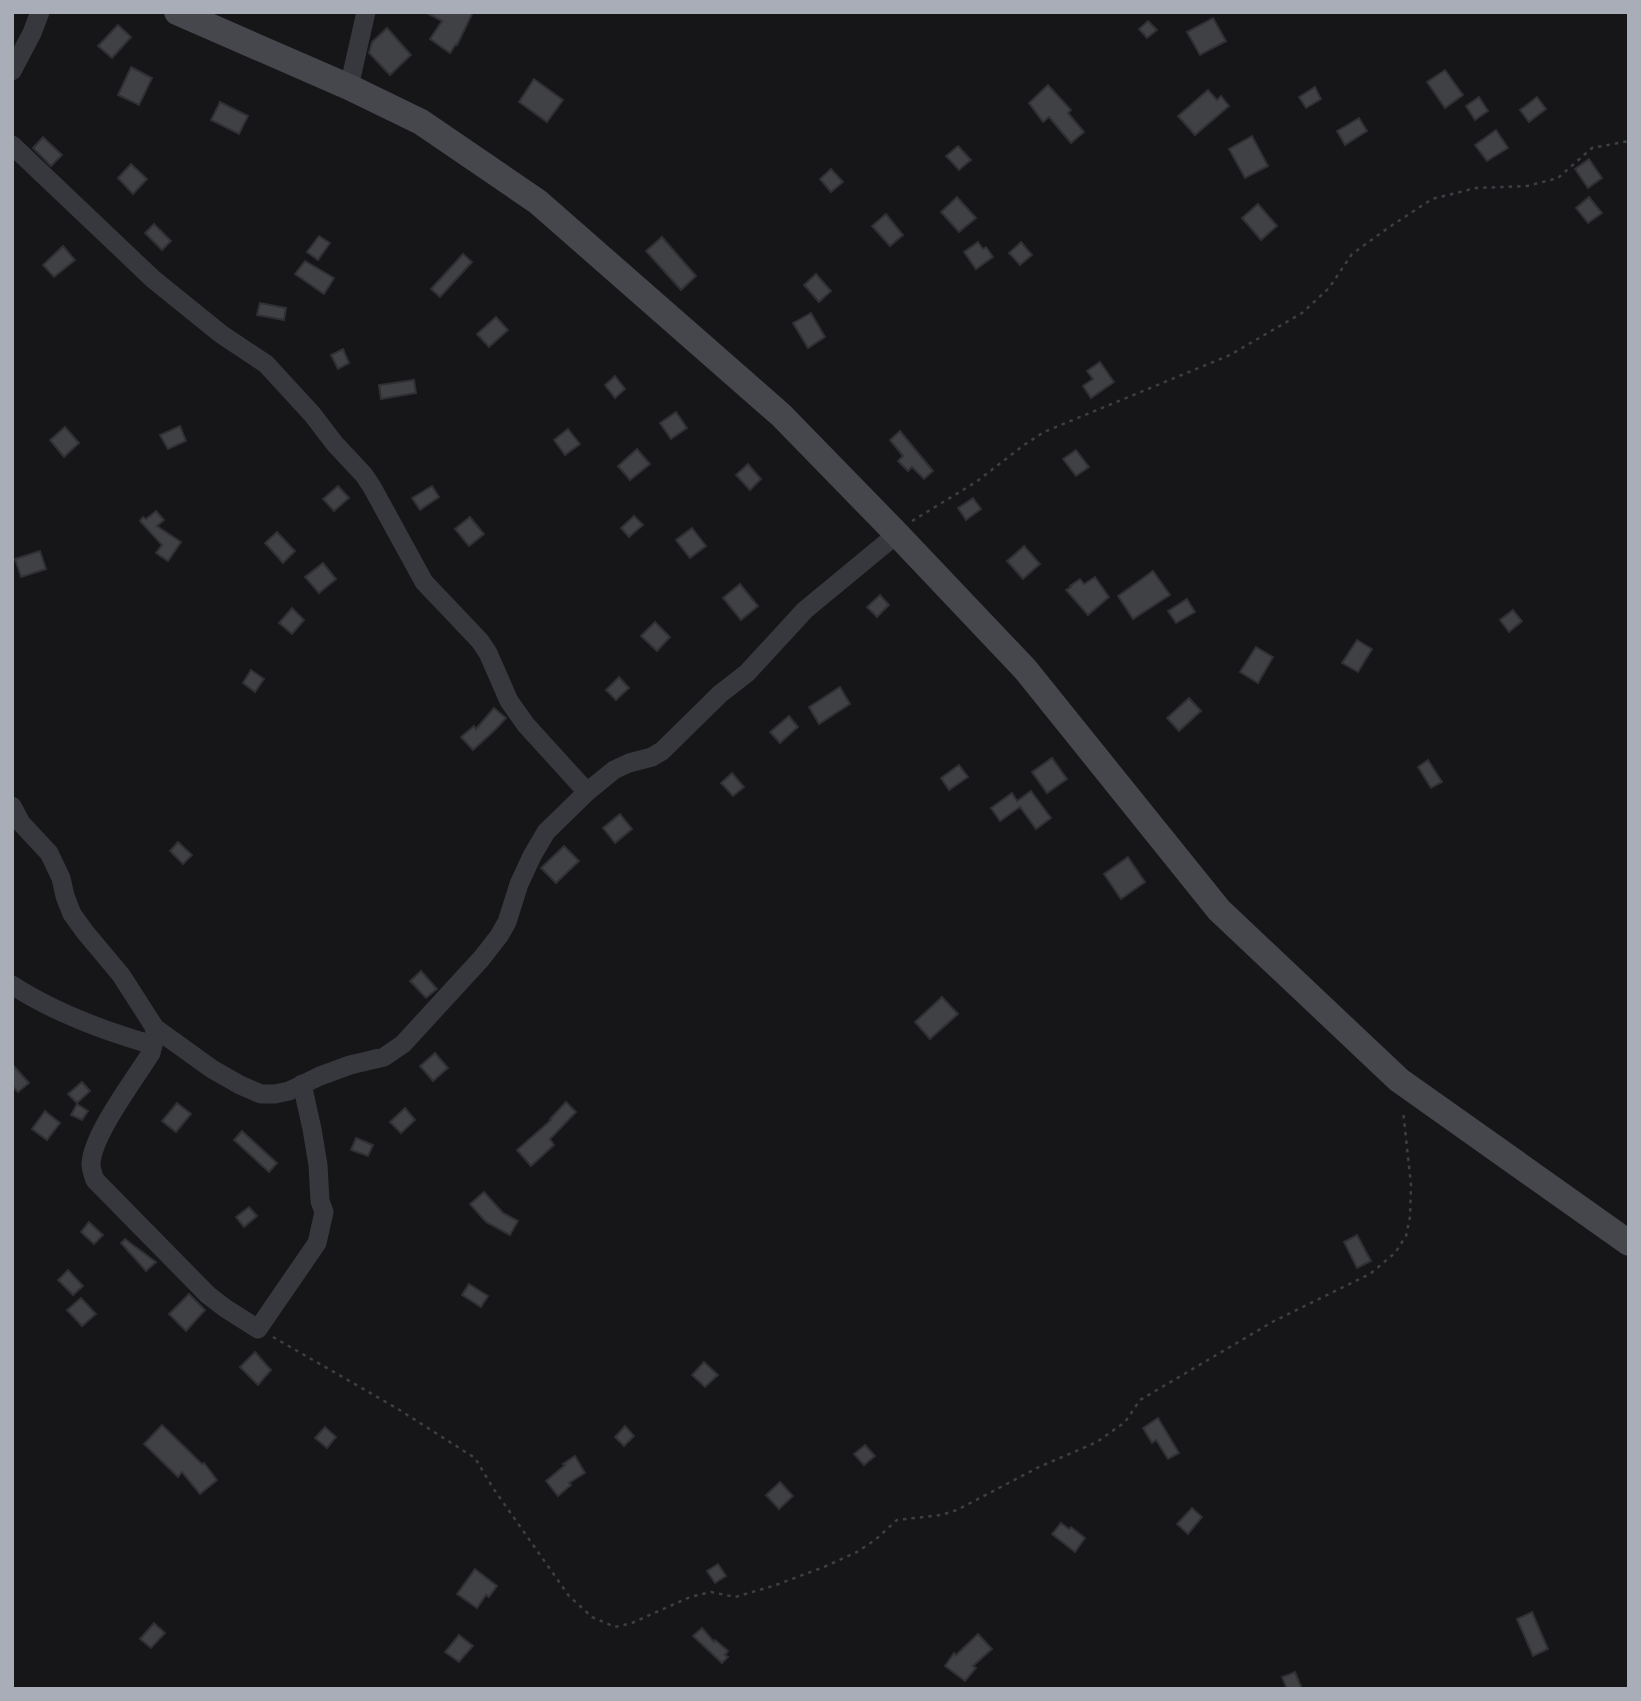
<svg xmlns="http://www.w3.org/2000/svg" width="1641" height="1701" font-family="'Roboto Condensed',sans-serif">
<rect width="100%" height="100%" fill="#161618"/>
<g fill="#404145" stroke="#303034" stroke-width="2">
<path d="M425 12H473L457 45 456 44 450 53 430 39 442 21Z"/>
<path d="M1213 18 1226 41 1200 55 1187 32Z"/>
<path d="M1148 21 1157 30 1147 38 1139 29Z"/>
<path d="M118 25 131 37 112 58 98 46Z"/>
<path d="M387 28 411 55 390 75 369 53 372 42Z"/>
<path d="M131 67 152 78 139 105 118 95Z"/>
<path d="M1445 70 1463 95 1445 108 1427 82Z"/>
<path d="M534 79 563 100 547 122 519 102Z"/>
<path d="M1048 85 1071 110 1068 113 1084 132 1071 143 1049 117 1043 122 1029 103Z"/>
<path d="M1315 87 1321 99 1306 108 1299 97Z"/>
<path d="M1208 90 1217 100 1221 96 1229 106 1195 135 1178 116Z"/>
<path d="M1479 97 1488 111 1475 120 1466 106Z"/>
<path d="M1537 97 1546 109 1529 122 1520 110Z"/>
<path d="M220 102 248 116 239 134 211 120Z"/>
<path d="M1359 118 1367 131 1345 145 1337 131Z"/>
<path d="M1496 130 1508 148 1487 161 1475 145Z"/>
<path d="M1252 136 1268 166 1245 178 1229 149Z"/>
<path d="M43 137 62 155 51 166 33 148Z"/>
<path d="M958 146 971 160 959 170 946 156Z"/>
<path d="M1589 159 1602 178 1588 188 1575 169Z"/>
<path d="M131 164 147 179 133 194 118 178Z"/>
<path d="M831 169 843 182 831 192 820 179Z"/>
<path d="M957 197 976 218 959 232 941 212Z"/>
<path d="M1589 197 1602 213 1588 223 1576 208Z"/>
<path d="M1258 204 1277 226 1261 240 1242 218Z"/>
<path d="M886 214 903 235 890 246 872 226Z"/>
<path d="M154 224 171 241 162 250 145 233Z"/>
<path d="M319 236 330 243 318 260 307 252Z"/>
<path d="M662 237 696 276 681 290 646 251Z"/>
<path d="M978 242 983 249 986 247 993 257 976 269 964 252Z"/>
<path d="M1021 242 1032 255 1020 265 1009 253Z"/>
<path d="M63 246 75 260 54 277 43 265Z"/>
<path d="M463 254 472 262 440 297 431 289Z"/>
<path d="M305 261 334 278 324 294 295 274Z"/>
<path d="M816 274 831 291 819 302 804 285Z"/>
<path d="M260 303 286 308 284 320 257 315Z"/>
<path d="M811 313 825 337 808 348 793 323Z"/>
<path d="M496 317 508 330 489 347 477 334Z"/>
<path d="M343 349 349 363 338 369 331 355Z"/>
<path d="M1100 362 1114 382 1091 398 1083 386 1093 379 1087 371Z"/>
<path d="M615 376 625 389 615 398 605 385Z"/>
<path d="M414 380 416 393 381 399 379 385Z"/>
<path d="M676 412 687 428 671 439 660 423Z"/>
<path d="M180 426 186 441 168 449 160 435Z"/>
<path d="M65 427 79 443 64 457 50 440Z"/>
<path d="M568 429 580 444 565 455 554 440Z"/>
<path d="M900 431 933 471 924 479 912 467 908 471 898 461 903 456 890 440Z"/>
<path d="M637 449 650 464 630 480 618 466Z"/>
<path d="M1076 450 1089 467 1076 476 1063 459Z"/>
<path d="M748 464 761 479 750 490 736 475Z"/>
<path d="M338 486 349 498 334 511 323 499Z"/>
<path d="M432 486 439 497 420 510 412 498Z"/>
<path d="M973 498 981 509 966 520 958 508Z"/>
<path d="M156 511 164 520 157 526 181 542 168 561 156 553 162 545 140 521 143 517 146 519Z"/>
<path d="M634 516 643 525 629 537 621 528Z"/>
<path d="M470 517 484 534 469 546 455 529Z"/>
<path d="M692 528 706 546 690 558 676 540Z"/>
<path d="M277 532 295 551 283 563 265 543Z"/>
<path d="M1024 546 1040 564 1023 579 1007 561Z"/>
<path d="M40 551 46 569 21 577 15 559Z"/>
<path d="M323 563 336 579 319 593 305 577Z"/>
<path d="M1153 571 1170 595 1133 619 1118 596Z"/>
<path d="M1095 577 1109 597 1088 615 1066 590 1071 587 1070 586 1080 579 1084 584Z"/>
<path d="M740 584 758 606 741 620 723 598Z"/>
<path d="M880 595 889 605 877 617 867 607Z"/>
<path d="M1187 599 1195 612 1176 623 1168 611Z"/>
<path d="M292 608 304 620 292 634 279 623Z"/>
<path d="M1513 610 1522 621 1509 632 1500 620Z"/>
<path d="M655 622 670 637 657 651 641 636Z"/>
<path d="M1357 640 1372 649 1358 672 1342 663Z"/>
<path d="M1256 647 1273 657 1258 683 1240 672Z"/>
<path d="M251 670 264 679 255 692 243 683Z"/>
<path d="M619 677 629 688 616 700 606 690Z"/>
<path d="M840 687 850 704 819 724 809 707Z"/>
<path d="M1189 698 1201 711 1179 731 1167 718Z"/>
<path d="M494 708 506 718 496 729 473 750 461 737 474 726 476 729Z"/>
<path d="M789 716 798 727 780 743 770 732Z"/>
<path d="M1052 758 1067 779 1047 793 1032 772Z"/>
<path d="M1428 760 1442 782 1431 788 1418 767Z"/>
<path d="M959 765 968 777 949 790 941 778Z"/>
<path d="M732 773 744 787 733 796 721 783Z"/>
<path d="M1031 791 1051 818 1036 829 1020 807 1000 821 991 808 1012 793 1017 801Z"/>
<path d="M620 814 632 829 615 843 603 828Z"/>
<path d="M178 842 192 855 183 864 170 851Z"/>
<path d="M564 846 579 861 556 883 541 868Z"/>
<path d="M1128 857 1145 882 1121 899 1104 874Z"/>
<path d="M421 971 437 989 426 998 410 981Z"/>
<path d="M942 997 958 1014 930 1039 915 1022Z"/>
<path d="M435 1053 448 1068 433 1081 420 1066Z"/>
<path d="M12 1064 29 1083 18 1092 12 1086Z"/>
<path d="M82 1082 90 1091 77 1103 68 1094Z"/>
<path d="M566 1102 576 1112 550 1139 554 1145 531 1166 517 1150 551 1120 550 1119Z"/>
<path d="M177 1103 191 1114 176 1132 162 1121Z"/>
<path d="M77 1104 88 1111 82 1120 71 1115Z"/>
<path d="M405 1108 415 1120 401 1133 390 1122Z"/>
<path d="M45 1111 60 1123 47 1140 32 1129Z"/>
<path d="M242 1131 277 1163 269 1172 234 1140Z"/>
<path d="M356 1138 373 1145 368 1156 351 1150Z"/>
<path d="M484 1192 503 1213 518 1221 510 1235 486 1222 470 1204Z"/>
<path d="M249 1207 257 1216 244 1227 236 1217Z"/>
<path d="M89 1222 103 1235 94 1244 81 1232Z"/>
<path d="M1357 1235 1371 1261 1357 1268 1344 1242Z"/>
<path d="M125 1239 156 1262 146 1271 121 1243Z"/>
<path d="M68 1270 83 1286 73 1295 58 1280Z"/>
<path d="M469 1284 488 1296 481 1307 462 1295Z"/>
<path d="M189 1294 205 1310 186 1331 169 1314Z"/>
<path d="M81 1298 96 1314 82 1326 67 1310Z"/>
<path d="M255 1352 271 1370 258 1385 240 1367Z"/>
<path d="M704 1362 718 1375 705 1387 692 1375Z"/>
<path d="M1158 1418 1179 1453 1168 1459 1156 1440 1152 1443 1143 1428Z"/>
<path d="M162 1425 202 1464 204 1463 217 1480 200 1494 182 1472 178 1477 144 1444Z"/>
<path d="M625 1426 634 1436 624 1446 615 1437Z"/>
<path d="M325 1427 336 1437 327 1448 315 1438Z"/>
<path d="M865 1445 875 1456 864 1465 854 1454Z"/>
<path d="M575 1456 585 1473 569 1483 571 1485 558 1496 546 1481 565 1465 563 1464Z"/>
<path d="M780 1482 793 1496 779 1509 766 1495Z"/>
<path d="M1192 1508 1202 1517 1188 1534 1177 1524Z"/>
<path d="M1061 1523 1069 1529 1071 1527 1085 1538 1075 1552 1052 1534Z"/>
<path d="M718 1564 726 1576 715 1583 707 1571Z"/>
<path d="M475 1569 497 1586 489 1597 486 1595 477 1608 457 1594Z"/>
<path d="M1532 1612 1548 1649 1533 1656 1517 1619Z"/>
<path d="M154 1623 165 1633 151 1648 140 1639Z"/>
<path d="M702 1628 714 1642 715 1640 728 1651 725 1655 728 1657 722 1663 693 1636Z"/>
<path d="M978 1634 992 1649 973 1666 976 1668 965 1681 945 1666 954 1653 956 1655Z"/>
<path d="M459 1635 473 1646 459 1662 445 1652Z"/>
<path d="M1295 1672 1302 1689H1287L1282 1677Z"/>
</g>
<g fill="none" stroke-linecap="round" stroke-linejoin="round">
<g stroke="#3d3f44" stroke-width="2.5" stroke-dasharray="3.5 5" stroke-linecap="butt">
<path d="M912 521 976 482 1024 445 1044 432 1230 355 1302 313 1329 288 1352 254 1388 228 1432 199 1476 188 1527 186 1558 178 1592 148 1629 141"/>
<path d="M273 1337 398 1409 475 1458 493 1488 569 1596 592 1617 615 1627 632 1623 690 1597 711 1592 735 1597 773 1586 824 1567 857 1552 875 1540 897 1520 941 1515 957 1510 1039 1467 1097 1442 1125 1422 1140 1400 1274 1321 1370 1274 1395 1253 1406 1236 1410 1217 1411 1185 1403 1110"/>
</g>
<g stroke="#37383d" stroke-width="19">
<path d="M12 71 32 33 40 12"/>
<path d="M349 87 366 12"/>
<path d="M12 145 153 279 221 334 266 364 312 414 335 444 364 475 372 487 424 582 480 641 488 653 509 701 526 725 587 792"/>
<path d="M12 806 21 823 49 853 61 878 65 896 72 914 85 932 121 975 155 1028 212 1069 240 1085 261 1094H275L289 1091 320 1076 350 1065 384 1057 403 1044 481 959 499 936 507 922 519 884 532 856 546 832 587 792 614 770 629 763 652 757 662 751 720 694 747 673 805 610 897 534"/>
<path d="M12 985C55 1013 104 1031 153 1045"/>
<path d="M155 1028 153 1045 151 1053C135 1079 92 1135 91 1164 91 1170 93 1174 95 1180L208 1295 225 1308 258 1329 317 1243 324 1212 320 1201 318 1165 312 1129 302 1084"/>
</g>
<path stroke="#45474d" stroke-width="26" d="M177 12 349 87 421 122 538 202 781 415 897 534 1025 669 1219 910 1399 1080 1629 1243"/>
</g>
<rect width="1641" height="1701" fill="none" stroke="#a8adb8" stroke-width="28"/>
</svg>
